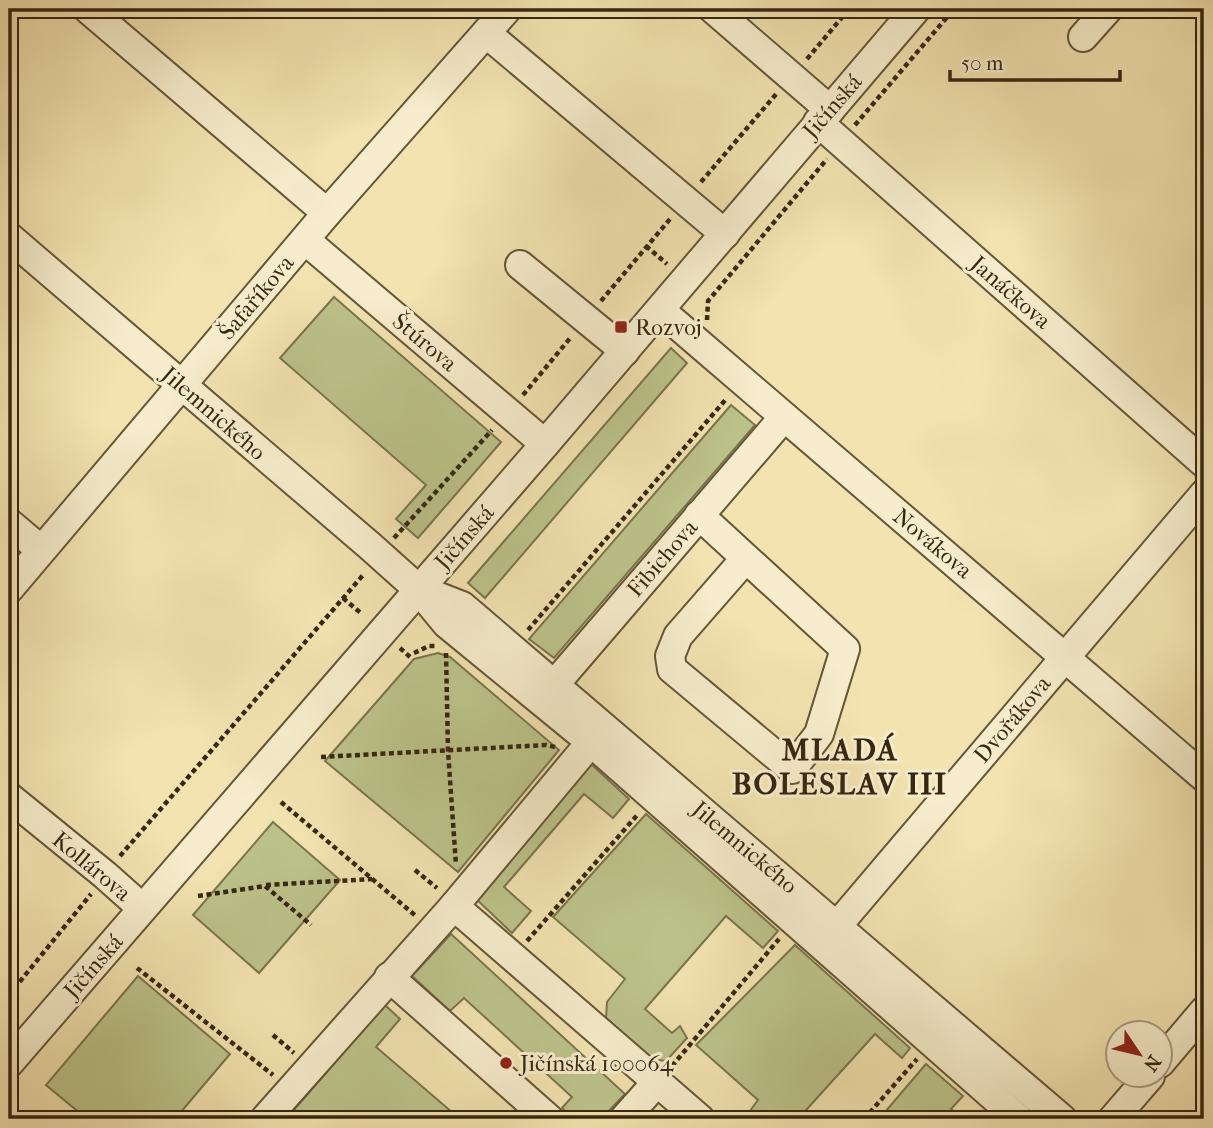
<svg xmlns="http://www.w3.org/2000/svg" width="1213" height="1128" font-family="'IM FELL French Canon',serif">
<rect width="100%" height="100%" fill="#f2e3b0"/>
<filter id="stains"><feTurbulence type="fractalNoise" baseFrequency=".00286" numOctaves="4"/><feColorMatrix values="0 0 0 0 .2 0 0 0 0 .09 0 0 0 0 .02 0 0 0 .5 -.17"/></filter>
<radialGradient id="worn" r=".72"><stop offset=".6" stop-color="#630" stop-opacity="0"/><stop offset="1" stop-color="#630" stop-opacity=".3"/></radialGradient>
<g fill="#bcc38a" stroke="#7a754e" stroke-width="2">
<path d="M334 297 501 442 418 538 396 519 426 485 280 358Z"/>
<path d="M671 348 687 363 485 598 468 583Z"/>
<path d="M731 405 755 425 554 658 529 639Z"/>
<path d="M438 653 450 657 559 750 458 872 325 761 414 659Z"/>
<path d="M591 764 629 799 613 818 584 794 504 887 531 911 512 933 475 898Z"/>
<path d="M646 814 778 931 763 948 726 916 645 1009 672 1033 680 1026 687 1038 666 1061 649 1059 606 1018 607 1002 625 979 553 917Z"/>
<path d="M273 822 340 880 259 973 193 915Z"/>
<path d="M451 934 625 1094 601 1119H574L562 1108 572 1097 464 998 450 1011 412 976Z"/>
<path d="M795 945 910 1048 902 1058 875 1034 798 1119H744L758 1100 696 1045Z"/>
<path d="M138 976 230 1054 175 1119H87L46 1085Z"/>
<path d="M385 1005 400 1019 376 1047 460 1119H286Z"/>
<path d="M926 1064 963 1096 951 1109 963 1119H879Z"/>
</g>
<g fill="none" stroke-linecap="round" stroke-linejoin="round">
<g stroke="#665639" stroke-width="32">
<g id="minor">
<path d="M88 9 327 213"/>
<path d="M713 9 830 110"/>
<path d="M486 33 725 234"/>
<path d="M1083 37 1108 9"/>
<path d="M818 122 1204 463"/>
<path d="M9 237 370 546 418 589 447 624 591 742 1019 1119"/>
<path d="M305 240 545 444"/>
<path d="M520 265 625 351"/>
<path d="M660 310 1204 777"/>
<path d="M699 515 845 649 819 734 792 769 672 669 670 656 678 636 746 558"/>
<path d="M9 523 41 550"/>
<path d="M9 589 327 213 507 9"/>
<path d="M421 590 462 606 1062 1119"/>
<path d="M542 699 784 417"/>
<path d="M9 797 105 875 142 908"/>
<path d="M454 906 700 1119"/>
<path d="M825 940 1204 494"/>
<path d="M389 977 549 1119"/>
<path d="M9 1063 545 444 916 9"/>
<path d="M1160 1063 1204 1011"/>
<path d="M265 1119 454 906 591 742"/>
<path d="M624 1119 657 1082"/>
<path d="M1113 1119 1150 1076"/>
</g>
</g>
<g stroke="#372711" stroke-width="4.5" stroke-dasharray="5 3.5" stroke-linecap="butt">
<path d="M807 59 849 9"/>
<path d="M855 125 954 9"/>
<path d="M701 182 777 93"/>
<path d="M646 246 667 264"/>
<path d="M601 301 670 219"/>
<path d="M707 320 708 301 827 159"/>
<path d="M523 395 571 337"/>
<path d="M394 538 492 430"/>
<path d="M343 598 362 614"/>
<path d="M9 623 17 613"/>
<path d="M528 630 727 398"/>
<path d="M400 648 410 657"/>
<path d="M414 653 429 646H436"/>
<path d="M446 653 448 751 456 865"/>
<path d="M321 757 546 745 555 747"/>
<path d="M281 802 416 916"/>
<path d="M120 856 364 574"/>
<path d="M415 870 437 888"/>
<path d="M266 885 372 879"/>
<path d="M198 896 265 886 311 925"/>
<path d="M527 941 639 813"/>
<path d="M137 968 273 1075"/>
<path d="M9 995 91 894"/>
<path d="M273 1035 294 1053"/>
<path d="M672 1066 779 939"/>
<path d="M864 1119 917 1059"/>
</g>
<use href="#minor" stroke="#f7edcc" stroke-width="28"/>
</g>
<g fill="#8f2418" stroke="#f7edcc" stroke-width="2.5">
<rect x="614" y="320" width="14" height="14" rx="3.5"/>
<circle cx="506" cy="1063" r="7"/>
</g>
<g text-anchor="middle" stroke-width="6" stroke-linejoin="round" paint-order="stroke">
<g font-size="23" fill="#372711" stroke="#f7edcc">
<text transform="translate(832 106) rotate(-49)" y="8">Jičínská</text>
<text transform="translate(1011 292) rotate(41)" y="8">Janáčkova</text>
<text transform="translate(256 297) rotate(-50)" y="8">Šafaříkova</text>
<text transform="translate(425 342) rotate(40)" y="8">Štúrova</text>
<text transform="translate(214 413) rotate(41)" y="8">Jilemnického</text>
<text transform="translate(464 537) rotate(-49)" y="8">Jičínská</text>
<text transform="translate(933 543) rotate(40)" y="8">Novákova</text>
<text transform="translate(662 558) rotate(-49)" y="8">Fibichova</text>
<text transform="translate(1012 719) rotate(-50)" y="8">Dvořákova</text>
<text transform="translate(745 847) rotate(40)" y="8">Jilemnického</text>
<text transform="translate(92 866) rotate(40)" y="8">Kollárova</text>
<text transform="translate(93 966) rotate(-49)" y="8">Jičínská</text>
</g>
<g font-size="23" fill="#372711" stroke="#f7edcc" text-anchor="start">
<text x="635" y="335">Rozvoj</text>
<text x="520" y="1071">Jičínská 100064</text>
</g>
<g font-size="30" font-weight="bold" letter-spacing="2" fill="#372711" stroke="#f7edcc">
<text x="840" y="760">MLADÁ<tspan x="840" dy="34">BOLESLAV III</tspan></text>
</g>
</g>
<rect width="1213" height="1128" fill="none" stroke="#f2e3b0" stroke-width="35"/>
<rect x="10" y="10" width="1192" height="1107" fill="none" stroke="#372711" stroke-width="3.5"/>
<rect x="18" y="18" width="1178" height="1093" fill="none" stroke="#372711" stroke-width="2"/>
<g transform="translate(1139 1054) rotate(125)"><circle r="33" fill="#f7edcc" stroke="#aa9e81" stroke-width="2"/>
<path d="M0-5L12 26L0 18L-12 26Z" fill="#8f2418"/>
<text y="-10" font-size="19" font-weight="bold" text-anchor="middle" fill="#372711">N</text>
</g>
<path d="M950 70v10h170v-10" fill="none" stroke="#372711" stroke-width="3.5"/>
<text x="961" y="70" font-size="21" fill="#372711" stroke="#f7edcc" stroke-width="5" paint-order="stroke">50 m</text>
<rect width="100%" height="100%" filter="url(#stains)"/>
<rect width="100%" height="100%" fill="url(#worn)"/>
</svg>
